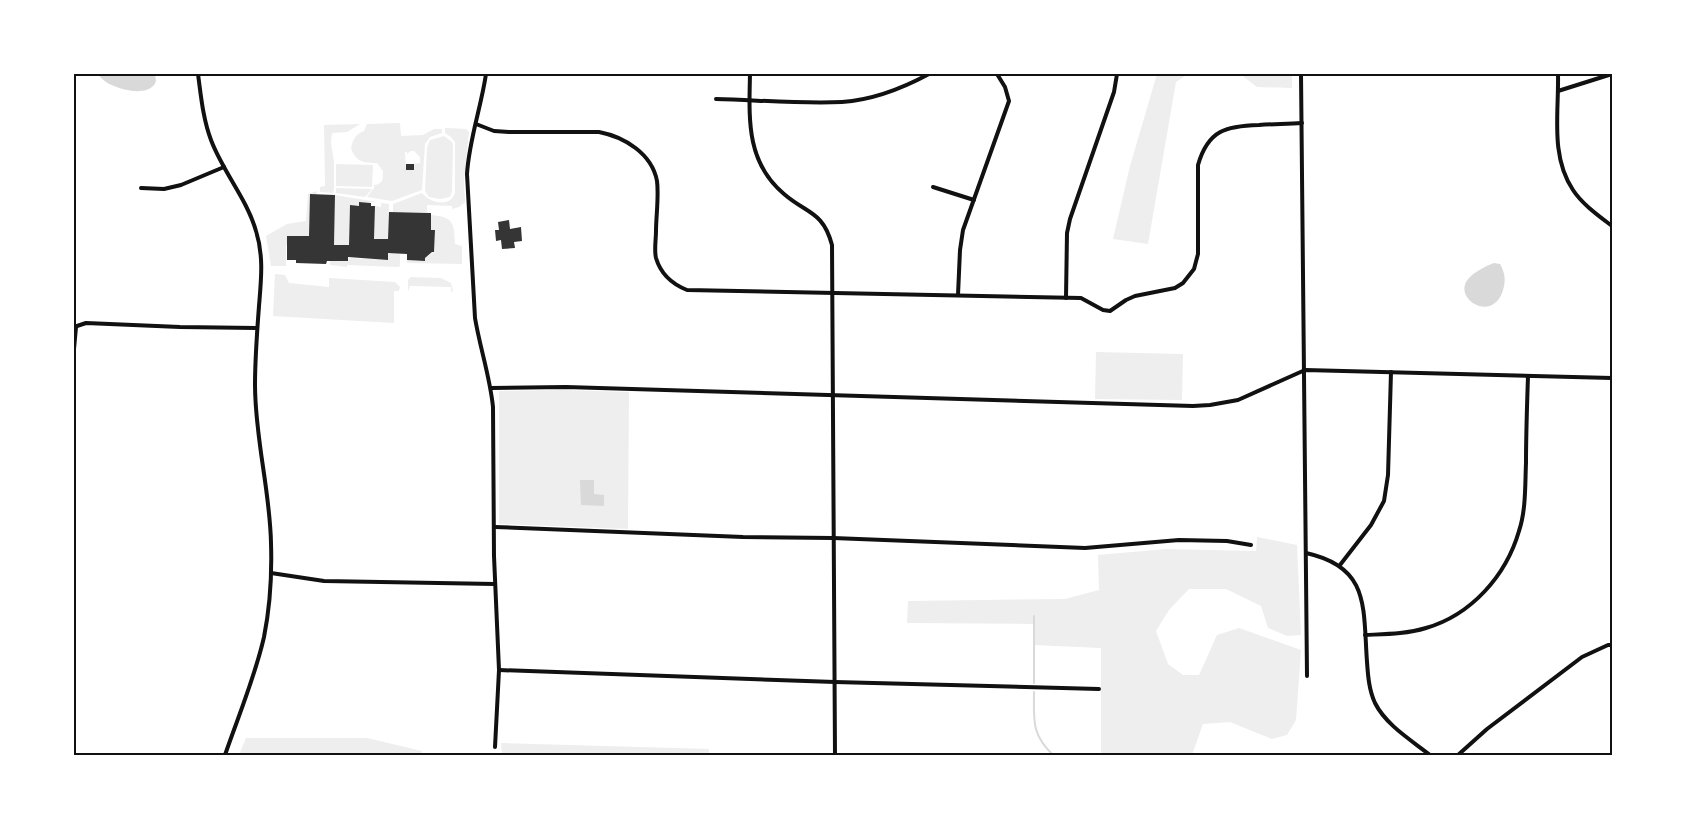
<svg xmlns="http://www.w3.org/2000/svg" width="1686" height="829" font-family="'Roboto Condensed',sans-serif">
<rect width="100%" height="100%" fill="#fff"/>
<g fill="#eee" fill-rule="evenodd">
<path d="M1157 74H1188L1176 82 1148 244 1113 239 1130 166Z"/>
<path d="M1240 74H1292V88L1257 87Z"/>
<path d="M400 123 401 136 423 135 434 129H442V133L430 137 425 144 422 190 392 201 367 197 374 188V185C383 184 383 179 383 171L377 163C364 163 356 162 351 148 353 139 356 134 364 131L367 124ZM411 151H414L420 157V163L414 164V169H406L405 152H407V154Z"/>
<path d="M360 124 347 132 332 133 331 143 334 162V189L333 193 320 192V187L325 186 324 125Z"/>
<path d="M445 128 466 129 469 132 464 181 465 202 459 207 452 209V206L427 205V212H393V204L422 193C430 203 450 208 455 193V142L451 137 445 133Z"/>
<path d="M444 136 452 142 453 146 452 191 450 197 440 199 429 197 425 191 427 148 430 140Z"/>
<path d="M336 164 373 165 372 187 336 186Z"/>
<path d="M336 188 372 189 365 197 336 193Z"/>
<path d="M317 191 309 236 286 245V266H271L266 236 287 224 306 221 308 194Z"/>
<path d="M335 195 377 202H359V206H350L349 245H334Z"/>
<path d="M381 203 389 204 388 239H374L375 206 381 207Z"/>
<path d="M431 215C454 217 454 223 455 244L462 246V264L407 263V260L425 261V258L434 252 435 231 431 230Z"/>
<path d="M388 253H400V266L398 267 347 265V267L330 265V261H348L349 258 388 260Z"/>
<path d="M275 274 285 275 289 283 329 287V278L395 282 400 287 399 291H394V323L273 316Z"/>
<path d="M411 277 441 278 451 283 453 291 451 292V287L410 286 408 291V280Z"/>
<path d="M1096 352 1183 354 1182 400 1095 399Z"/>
<path d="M564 390 629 392 628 529 499 524V391Z"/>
<path d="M1257 537 1297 545 1301 635 1287 636 1268 628 1261 606 1226 589H1189L1169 610 1156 631 1168 664 1183 675H1199L1217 635 1239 628 1301 650 1296 720 1287 735 1272 739 1230 722 1203 724 1192 755H1101V648L1033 645 1035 624 907 623 908 601 1065 599 1099 590 1098 555 1166 549 1256 551Z"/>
<path d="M246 738H367L422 751 421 755H239Z"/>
<path d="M501 743 709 749V755H502Z"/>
</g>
<g fill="#d9d9d9">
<path d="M98 74H154C156 78 157 81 154 85 144 97 117 89 106 82 103 80 100 77 98 74Z"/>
<path d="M1494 263 1500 264C1505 273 1506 280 1503 290 1493 325 1449 297 1470 277 1476 271 1486 266 1494 263Z"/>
<path d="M580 480H594V494L604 495V506L581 505Z"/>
</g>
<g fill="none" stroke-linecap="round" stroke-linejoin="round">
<g stroke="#d9d9d9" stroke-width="2">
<path d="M1034 683V616"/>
<path d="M1034 692C1034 720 1031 734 1053 755"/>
</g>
</g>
<g fill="#353535">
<rect x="406" y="164" width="8" height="6"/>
<path d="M310 194 335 195 334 245H349L350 205 359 206V202L371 203V206H375L374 239H388L389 212 431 213V230H435L434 252H432L425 258V261L407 260V254L388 253V260L348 257V261H327L326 264 296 263V260H287V236H309Z"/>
<path d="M509 220 510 229 521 227 522 241 514 242 515 248 502 249 501 240 496 241 495 230H499L498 222Z"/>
</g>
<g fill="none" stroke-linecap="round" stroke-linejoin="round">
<g stroke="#111" stroke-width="4">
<path d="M198 74C201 96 203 119 211 140 223 172 247 199 256 231 264 256 261 281 259 306 257 332 255 359 255 385 255 439 270 490 271 543 272 574 270 607 264 637 255 677 238 717 225 755"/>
<path d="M486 74C481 108 469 140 467 174L475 318C480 348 490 377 493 407L494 556 499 670 495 747"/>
<path d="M750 74C749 119 746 162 784 194 807 214 823 211 832 245L835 755"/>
<path d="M1301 74 1307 676"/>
<path d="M1558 74C1559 112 1550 156 1573 190 1582 204 1599 216 1612 226"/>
<path d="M1558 91 1612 74"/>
<path d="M716 99C757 100 801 104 842 102 872 100 903 88 929 74"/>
<path d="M476 124 494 131 509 132H599C625 137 652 154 657 181 659 196 656 217 656 231 656 240 654 250 656 258 661 275 672 284 687 290L1081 298 1103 310 1110 311 1126 300 1135 296 1175 288 1183 283 1194 269 1198 254V165C1208 130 1226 126 1259 125 1273 124 1287 124 1302 123"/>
<path d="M933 187 974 200"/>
<path d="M141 188 164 189 181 185 224 167"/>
<path d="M958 295 960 250 963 230 1009 101 1005 87 997 74"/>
<path d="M1066 298 1067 233 1070 219 1114 92 1117 74"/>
<path d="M74 327 86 323 180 327 257 328"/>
<path d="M74 349 76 327"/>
<path d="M491 388 566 387 1193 406 1210 405 1238 400 1305 370 1612 378"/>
<path d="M495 527 743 537 833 538 1085 548 1179 540 1227 541 1251 545"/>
<path d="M1306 553C1370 567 1363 607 1367 662 1368 676 1369 690 1375 703 1386 725 1411 740 1430 755"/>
<path d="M1340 565 1371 525 1384 501 1388 475 1391 372"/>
<path d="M271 573 324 581 495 584"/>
<path d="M1365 635C1386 634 1406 634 1426 628 1471 615 1506 576 1519 531 1526 510 1525 486 1526 463 1526 434 1527 405 1528 376"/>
<path d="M499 670 835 682 1099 689"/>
<path d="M1458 755 1487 729 1582 657 1608 645H1612"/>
</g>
</g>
<rect width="1686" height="829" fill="none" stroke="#ffffff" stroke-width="150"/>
<rect x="75" y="75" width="1536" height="679" fill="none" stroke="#111" stroke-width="2"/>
</svg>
